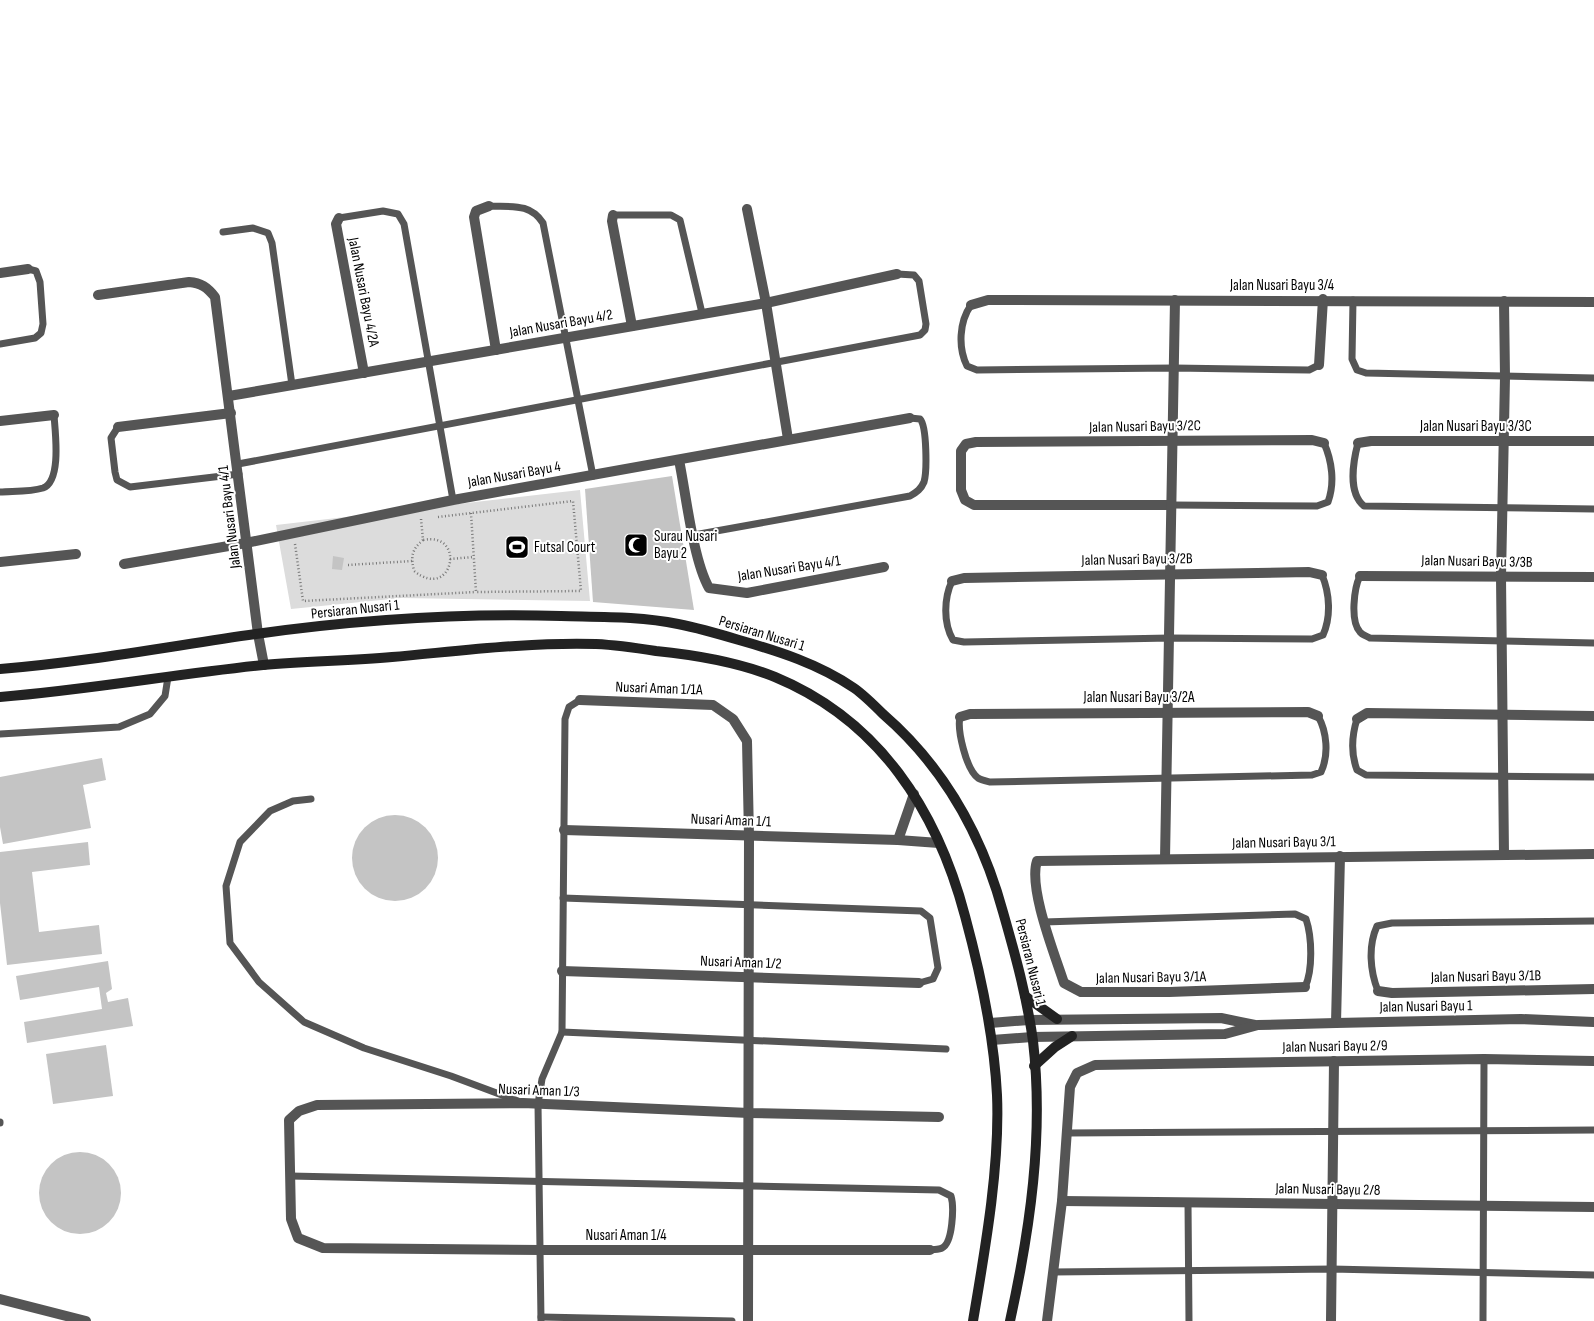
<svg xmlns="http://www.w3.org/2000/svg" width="1594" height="1321" font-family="'Sofia Sans Condensed',sans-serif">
<rect width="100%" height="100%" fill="#fff"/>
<path fill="#dcdcdc" d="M580 490 590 601 401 598 291 609 276 525Z"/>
<g fill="#c4c4c4">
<path d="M672 476 694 610 593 602 585 489Z"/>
<path d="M333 556 344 558 342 570 332 569Z"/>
<path d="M102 758 106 780 83 785 91 828 3 844 0 827V777Z"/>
<circle cx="395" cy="858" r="43"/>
<path d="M88 842 90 865 32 872 39 932 99 925 102 954 7 965 0 903V852Z"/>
<path d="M108 961 112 989 106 993 108 1002 128 998 133 1026 27 1043 24 1022 102 1009 99 987 20 1000 16 976Z"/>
<path d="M106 1045 113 1096 53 1104 46 1054Z"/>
<circle cx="80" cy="1193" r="41"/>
</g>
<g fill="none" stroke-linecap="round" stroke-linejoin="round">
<g stroke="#777" stroke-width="2.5" stroke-dasharray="1 2.5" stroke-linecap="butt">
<path d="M438 517 573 501 581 591 476 592 471 513"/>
<path d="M421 519 423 540C411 550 411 557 414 571 453 602 467 531 423 540"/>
<path d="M295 544 303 601 476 592"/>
<path d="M450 559 473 557"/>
<path d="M348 565 412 561"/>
</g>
<g stroke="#555" stroke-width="7">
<path d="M489 206C512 207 530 203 543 223L593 476"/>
<path d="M613 215H671L680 220 702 313"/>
<path d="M339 218 383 211 398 214 404 224 453 500"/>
<path d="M223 232 253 228 268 233 272 243 292 385"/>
<path d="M1353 300 1352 359 1357 370 1366 373 1594 378"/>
<path d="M971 305C959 322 958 348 967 366L977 370 1174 368 1309 370 1319 365"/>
<path d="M0 344 35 338 41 333 43 324 40 282 36 271 28 269"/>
<path d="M118 427 111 438 115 472 117 480 130 487 239 474"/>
<path d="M1358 443C1353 462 1348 493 1364 506L1594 509"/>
<path d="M238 464 920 335 925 330 926 324 919 281 914 275 897 274"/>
<path d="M0 492C13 491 30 492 43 488 62 481 55 431 54 415"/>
<path d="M1172 505 1317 506 1328 502C1335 483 1332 461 1324 443"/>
<path d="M694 535 910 496C917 492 921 489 924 482 927 472 927 426 920 419L910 418"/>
<path d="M1360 576C1354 588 1350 621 1360 632 1362 635 1367 636 1370 638L1594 643"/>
<path d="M952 581C944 598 943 623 953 640L964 642 1170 638 1312 639 1323 635C1331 617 1330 594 1322 575"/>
<path d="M960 717C957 730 966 769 978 778 981 780 986 781 990 782L1312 775 1321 772C1329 755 1327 732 1318 716"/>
<path d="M1357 719C1352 735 1351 754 1357 770L1366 775 1594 777"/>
<path d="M0 734 119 727 150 714 165 696 168 677"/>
<path d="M311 799 293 801 270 811 240 842 226 886 230 943 259 982 304 1022 364 1048 451 1076 518 1101"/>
<path d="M563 898 921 911 930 918 938 968 933 979 919 983"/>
<path d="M1044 922 1295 914 1306 919C1312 937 1313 970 1305 987"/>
<path d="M1378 991C1370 971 1368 946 1377 926L1392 923 1594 921"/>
<path d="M562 1032 946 1049"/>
<path d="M0 1122V1123"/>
<path d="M1067 1133 1594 1130"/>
<path d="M290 1176 939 1190 951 1196C954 1206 953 1243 942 1248 939 1250 933 1249 930 1250"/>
<path d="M1188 1203 1189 1321"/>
<path d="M1053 1272 1332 1269 1594 1275"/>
<path d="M541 1317 732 1321"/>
<path d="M541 1321 538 1104 542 1079 562 1032 565 719 569 707 580 700"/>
<path d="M1483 1321 1484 1059"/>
</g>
<g stroke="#555" stroke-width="10">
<path d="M489 206 476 211 474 217 496 350"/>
<path d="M747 209 766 303 788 439"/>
<path d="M613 215 612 221 632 326"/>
<path d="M339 218 336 224 364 373"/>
<path d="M0 273 28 269"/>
<path d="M98 295 189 282C201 283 207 287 215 297L258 634 264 665"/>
<path d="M971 305 988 300 1594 302"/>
<path d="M1319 365 1323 299"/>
<path d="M229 396 766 303 897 274"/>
<path d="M0 421 54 415"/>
<path d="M118 427 231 413"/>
<path d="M1358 443 1371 441H1594"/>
<path d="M679 460C686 494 693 560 709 588L747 593 884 567"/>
<path d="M1172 505H974L965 500 961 490V451L966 444 976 442 1312 440 1324 443"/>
<path d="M0 562 76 554"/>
<path d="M124 564 246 543 453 500 910 418"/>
<path d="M1360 576 1594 577"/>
<path d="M952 581 964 578 1309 572 1322 575"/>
<path d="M580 700 713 705 733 719 747 741 749 836 748 1321"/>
<path d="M960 717 970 714 1308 712 1318 716"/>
<path d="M1357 719 1367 713 1594 716"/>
<path d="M564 830 898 840 939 843"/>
<path d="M898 840 914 794"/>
<path d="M1504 855 1501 577 1505 377 1504 301"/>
<path d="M1165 859 1175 300"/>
<path d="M562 971 919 983"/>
<path d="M1305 987 1169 992H1081L1064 983C1055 955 1028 888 1037 861L1594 854"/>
<path d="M1378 991 1392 993 1594 989"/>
<path d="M990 1023 1029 1020 1221 1018 1255 1025"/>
<path d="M1336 1023 1340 856"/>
<path d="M992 1040 1032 1037 1225 1034 1258 1025 1336 1023 1521 1019 1594 1022"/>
<path d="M1062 1201 1594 1207"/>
<path d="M930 1250H542L323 1248 298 1238 291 1219 289 1120 299 1111 317 1105 523 1103 749 1113 939 1117"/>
<path d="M0 1299 86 1321"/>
<path d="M1047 1321 1062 1201 1070 1087 1077 1073 1095 1065 1484 1059 1594 1061"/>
<path d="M1331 1321 1334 1061"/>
</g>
<g stroke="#222" stroke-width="10">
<path d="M0 669C86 662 171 646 256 634 356 620 460 613 561 616 600 617 640 616 678 624 698 628 719 634 739 640 778 651 819 664 854 688 864 695 874 705 883 714 943 766 982 835 1003 912 1015 954 1027 997 1033 1041 1044 1135 1030 1230 1010 1321"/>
<path d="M0 697C88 690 175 674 263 665 306 661 349 661 392 657 460 651 528 642 596 644 616 645 637 648 656 651 696 655 738 662 775 677 879 720 937 810 965 916 981 975 994 1034 997 1095 1000 1166 985 1250 973 1321"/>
<path d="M1025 996 1057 1019"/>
<path d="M1034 1066 1055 1047 1072 1036"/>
</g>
</g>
<defs>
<g id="mosque-square" transform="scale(1.25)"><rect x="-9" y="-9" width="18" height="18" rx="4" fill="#000" stroke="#fff"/><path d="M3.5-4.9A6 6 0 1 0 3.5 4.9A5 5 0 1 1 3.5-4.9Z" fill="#fff"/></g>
<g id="stadium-square" transform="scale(1.25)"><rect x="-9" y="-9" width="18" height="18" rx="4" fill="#000" stroke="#fff"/><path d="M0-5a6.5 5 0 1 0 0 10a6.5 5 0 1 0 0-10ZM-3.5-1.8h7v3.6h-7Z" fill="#fff"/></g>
</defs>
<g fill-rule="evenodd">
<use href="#mosque-square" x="636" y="545"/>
<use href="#stadium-square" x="517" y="547"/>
</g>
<g text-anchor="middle" stroke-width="4" stroke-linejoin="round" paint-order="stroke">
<g font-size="15" fill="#000" stroke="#fff">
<text x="1282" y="290">Jalan Nusari Bayu 3/4</text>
<text transform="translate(364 292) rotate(79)" y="5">Jalan Nusari Bayu 4/2A</text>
<text transform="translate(561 323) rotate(-10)" y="5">Jalan Nusari Bayu 4/2</text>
<text transform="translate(1145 426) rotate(-1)" y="5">Jalan Nusari Bayu 3/2C</text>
<text x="1476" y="431">Jalan Nusari Bayu 3/3C</text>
<text transform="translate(514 474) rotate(-10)" y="5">Jalan Nusari Bayu 4</text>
<text transform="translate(229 517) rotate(-97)" y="5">Jalan Nusari Bayu 4/1</text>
<text transform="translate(1137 559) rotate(-1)" y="5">Jalan Nusari Bayu 3/2B</text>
<text transform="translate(1477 561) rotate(1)" y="5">Jalan Nusari Bayu 3/3B</text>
<text transform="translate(789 568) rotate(-9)" y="5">Jalan Nusari Bayu 4/1</text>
<text transform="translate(355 609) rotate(-6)" y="5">Persiaran Nusari 1</text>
<text transform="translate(762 633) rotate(17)" y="5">Persiaran Nusari 1</text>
<text transform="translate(659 688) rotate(2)" y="5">Nusari Aman 1/1A</text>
<text x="1139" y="702">Jalan Nusari Bayu 3/2A</text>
<text transform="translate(731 820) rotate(2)" y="5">Nusari Aman 1/1</text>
<text transform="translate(1284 842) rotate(-1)" y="5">Jalan Nusari Bayu 3/1</text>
<text transform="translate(741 962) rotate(2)" y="5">Nusari Aman 1/2</text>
<text transform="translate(1031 962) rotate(76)" y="5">Persiaran Nusari 1</text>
<text transform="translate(1486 976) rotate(-1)" y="5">Jalan Nusari Bayu 3/1B</text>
<text transform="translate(1151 977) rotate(-1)" y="5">Jalan Nusari Bayu 3/1A</text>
<text transform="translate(1426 1006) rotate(-1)" y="5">Jalan Nusari Bayu 1</text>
<text transform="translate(1335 1046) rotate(-1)" y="5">Jalan Nusari Bayu 2/9</text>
<text transform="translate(539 1090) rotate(2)" y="5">Nusari Aman 1/3</text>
<text transform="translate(1328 1189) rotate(1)" y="5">Jalan Nusari Bayu 2/8</text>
<text x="626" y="1240">Nusari Aman 1/4</text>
</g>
<g font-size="15" fill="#000" stroke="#fff" text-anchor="start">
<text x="654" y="541">Surau Nusari<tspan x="654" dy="17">Bayu 2</tspan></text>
<text x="534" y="552">Futsal Court</text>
</g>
</g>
</svg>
